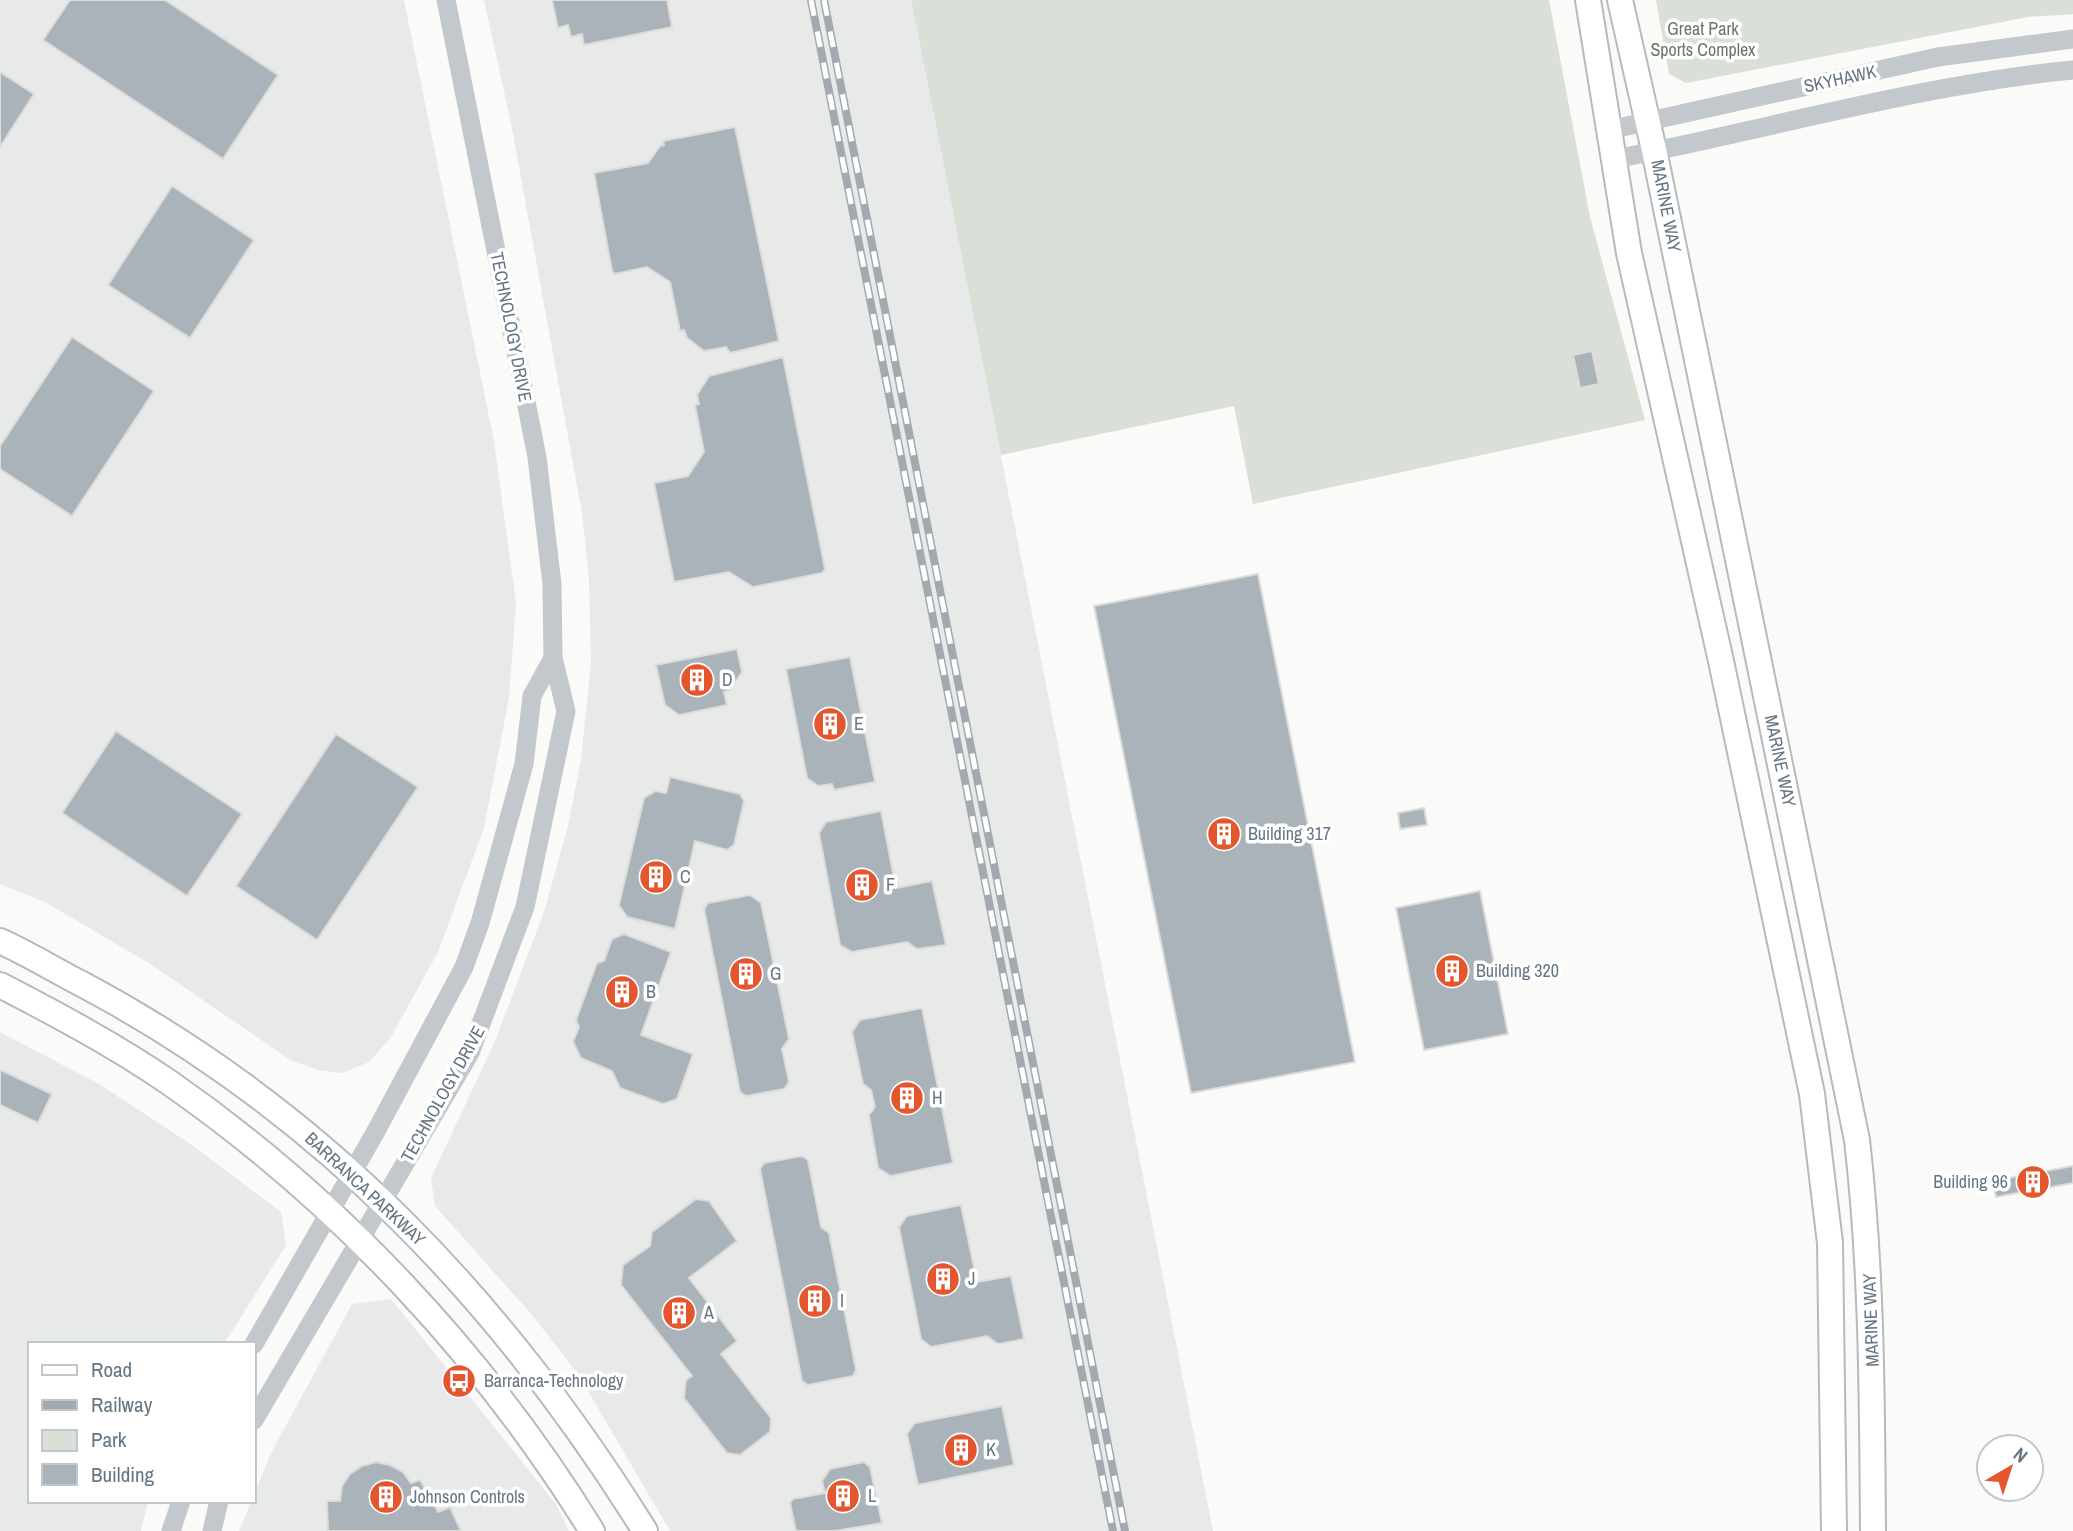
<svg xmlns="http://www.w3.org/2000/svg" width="2073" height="1531" font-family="'Archivo Narrow',sans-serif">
<rect width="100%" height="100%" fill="#fafaf8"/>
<g fill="#e8e9e9">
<path d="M0 0H404L494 441 516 603 509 698 484 828 438 952 391 1037 369 1062 342 1073 318 1070 292 1061 150 964 47 903 0 884Z"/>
<path d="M484 0H911L1213 1531H670L578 1374 533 1316 435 1206 431 1178 495 1041 544 912 568 826 581 759 591 663 589 580 582 513 511 123Z"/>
<path d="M0 1032 99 1084 192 1145 281 1212 286 1245 224 1344H30V1501H148L141 1531H0Z"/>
<path d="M391 1299 556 1504 569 1531H239L271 1453 352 1304Z"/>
</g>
<g fill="#dadfd7">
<path d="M911 0H1549L1590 217 1645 420 1253 504 1234 406 1001 455Z"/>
<path d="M1656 0H2073V14L2028 17 1686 83 1669 74Z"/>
</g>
<g fill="#aab3b9" stroke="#dcdcda" stroke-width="2">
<path d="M70 0H165L278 75 223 159 43 40Z"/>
<path d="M552 0H667L672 27 584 45 582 34 571 37 568 25 558 28Z"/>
<path d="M0 72 34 94 0 147Z"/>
<path d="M735 127 779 341 730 353 726 347 704 351 687 338 684 330 680 331 670 282 647 267 615 274 612 271 594 173 648 163 660 146 664 145 663 141Z"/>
<path d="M172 186 254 240 190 338 108 285Z"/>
<path d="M72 337 154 391 72 516 0 469V446Z"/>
<path d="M1592 351 1599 384 1580 388 1573 355Z"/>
<path d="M783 357 825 569 822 573 753 587 729 572 674 582 654 483 688 476 704 452 695 405 699 404 697 395 709 376Z"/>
<path d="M1258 574 1355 1062 1191 1093 1094 606Z"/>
<path d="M737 649 742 672 729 691 724 692 727 705 679 715 665 705 656 665Z"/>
<path d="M850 657 875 782 834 790 832 784 818 786 807 778 786 669Z"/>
<path d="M116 731 242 814 187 896 62 813Z"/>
<path d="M336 734 418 787 317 940 236 886Z"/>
<path d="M670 777 740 794 744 801 734 845 727 850 695 841 675 929 627 917 619 905 644 798 656 791 666 793Z"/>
<path d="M1424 808 1427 825 1400 829 1398 813Z"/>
<path d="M881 811 896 888 932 881 946 945 917 949 907 942 852 952 840 945 819 833 826 822Z"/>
<path d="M1480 891 1508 1034 1424 1050 1396 908Z"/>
<path d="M750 895 761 903 789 1039 782 1049 789 1082 784 1089 746 1096 740 1092 704 909 708 903Z"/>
<path d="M624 934 671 952 641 1035 693 1054 677 1099 663 1104 620 1088 612 1071 581 1058 573 1042 579 1027 576 1020 597 963 604 961 612 939Z"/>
<path d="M922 1008 953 1163 891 1176 878 1168 869 1115 875 1107 871 1090 863 1084 852 1032 860 1020Z"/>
<path d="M0 1070 52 1094 38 1123 0 1105Z"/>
<path d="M802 1156 808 1160 821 1227 829 1233 856 1370 853 1376 808 1385 802 1381 760 1169 764 1163Z"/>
<path d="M2073 1166V1183L1996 1197 1992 1181Z"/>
<path d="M696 1199 709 1201 737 1241 689 1278 737 1341 721 1354 771 1418 770 1432 740 1455 727 1453 684 1398 686 1380 692 1376 621 1285 623 1265 650 1246 652 1232Z"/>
<path d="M961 1205 977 1282 1011 1276 1024 1339 998 1344 987 1336 931 1347 921 1339 899 1227 907 1216Z"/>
<path d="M1002 1406 1014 1465 918 1485 907 1434 915 1423Z"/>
<path d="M376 1462 390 1465 403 1472 411 1483 420 1480 438 1512 450 1507 461 1531H328L327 1501H340L342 1486 350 1474 362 1466Z"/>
<path d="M864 1462 870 1467 882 1523 835 1531H796L790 1503 793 1499 825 1493 822 1481 830 1469Z"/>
</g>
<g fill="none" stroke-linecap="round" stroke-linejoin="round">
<g stroke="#b5babe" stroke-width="28">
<g id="major">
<path d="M1588 0 1629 253 1721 661 1812 1094 1830 1243 1834 1531"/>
<path d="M1620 0 1654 150 1857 1140C1872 1270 1872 1400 1873 1531"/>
<path d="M0 941C27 953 53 969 80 983 322 1111 501 1300 645 1531"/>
<path d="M0 985C58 1015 116 1046 170 1083 339 1201 484 1356 592 1531"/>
</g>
</g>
<g stroke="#c3c8cc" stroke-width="19">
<path d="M1609 130 1938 57 2073 39"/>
<path d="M1614 159C1767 130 1918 85 2073 70"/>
<path d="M254 1344 375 1133 464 967 480 923 524 764 532 696 553 658"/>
<path d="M254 1420 470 1053 525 907 566 711 553 658 552 584 537 457 446 0"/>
<path d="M171 1531 181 1501"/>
<path d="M212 1531 219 1501"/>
</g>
<use href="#major" stroke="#fff" stroke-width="24"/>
<g stroke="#a2aab0" stroke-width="8">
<g id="rail">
<path d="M811 0 1113 1531"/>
<path d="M824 0 1125 1531"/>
</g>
</g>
<use href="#rail" stroke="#fff" stroke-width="5" stroke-dasharray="16" stroke-linecap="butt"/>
</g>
<defs>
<g id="building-disc" transform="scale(1.75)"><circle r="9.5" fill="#e4572e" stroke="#fff"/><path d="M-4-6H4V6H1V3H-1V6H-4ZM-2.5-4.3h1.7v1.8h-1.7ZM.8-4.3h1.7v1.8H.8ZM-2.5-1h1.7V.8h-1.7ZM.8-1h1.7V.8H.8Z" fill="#fff"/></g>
<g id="bus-disc" transform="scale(1.75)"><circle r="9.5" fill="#e4572e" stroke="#fff"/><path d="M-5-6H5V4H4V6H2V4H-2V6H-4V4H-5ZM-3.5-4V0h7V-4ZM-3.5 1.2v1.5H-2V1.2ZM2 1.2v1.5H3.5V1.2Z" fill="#fff"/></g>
</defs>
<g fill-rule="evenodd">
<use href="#building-disc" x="697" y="680"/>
<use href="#building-disc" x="830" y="724"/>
<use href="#building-disc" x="1224" y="834"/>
<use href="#building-disc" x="656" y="877"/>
<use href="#building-disc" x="862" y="885"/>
<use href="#building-disc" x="1452" y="971"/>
<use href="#building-disc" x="746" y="974"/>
<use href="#building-disc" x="622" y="992"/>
<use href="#building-disc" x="907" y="1098"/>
<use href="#building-disc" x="2033" y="1182"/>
<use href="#building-disc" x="943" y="1279"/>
<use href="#building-disc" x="815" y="1301"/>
<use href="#building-disc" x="679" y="1313"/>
<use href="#bus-disc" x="459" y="1381"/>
<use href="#building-disc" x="961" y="1450"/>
<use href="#building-disc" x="843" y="1496"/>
<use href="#building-disc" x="386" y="1497"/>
</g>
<g text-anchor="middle" stroke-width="7" stroke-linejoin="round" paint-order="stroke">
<g font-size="18" fill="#687a64" stroke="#fff">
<text x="1703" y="35">Great Park<tspan x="1703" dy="21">Sports Complex</tspan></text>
</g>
<g font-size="18" fill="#657683" stroke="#fff">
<text transform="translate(1840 79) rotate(-12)" y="6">SKYHAWK</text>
<text transform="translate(1666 206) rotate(79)" y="6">MARINE WAY</text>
<text transform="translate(511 327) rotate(79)" y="6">TECHNOLOGY DRIVE</text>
<text transform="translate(1780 761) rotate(78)" y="6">MARINE WAY</text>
<text transform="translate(443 1094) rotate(-61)" y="6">TECHNOLOGY DRIVE</text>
<text transform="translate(365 1189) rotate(43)" y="6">BARRANCA PARKWAY</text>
<text transform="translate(1871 1320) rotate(-92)" y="6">MARINE WAY</text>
</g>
<g font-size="18" fill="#657683" stroke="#fff" text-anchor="start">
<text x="722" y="686">D</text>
<text x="854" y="730">E</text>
<text x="1248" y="840">Building 317</text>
<text x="680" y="883">C</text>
<text x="886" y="891">F</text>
<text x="1476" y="977">Building 320</text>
<text x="770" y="980">G</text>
<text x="646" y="998">B</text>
<text x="932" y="1104">H</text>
<text x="2008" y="1188" text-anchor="end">Building 96</text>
<text x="968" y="1285">J</text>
<text x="840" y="1307">I</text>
<text x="704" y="1319">A</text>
<text x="484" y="1387">Barranca-Technology</text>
<text x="986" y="1456">K</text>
<text x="868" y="1502">L</text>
<text x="410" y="1503">Johnson Controls</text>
</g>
</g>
<rect x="28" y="1342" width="228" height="161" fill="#ffffff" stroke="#c1c8cd" stroke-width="2"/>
<rect x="42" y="1365" width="35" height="10" fill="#ffffff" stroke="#c1c8cd" stroke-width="2"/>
<text x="91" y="1377" font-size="21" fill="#657683">Road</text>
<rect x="42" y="1400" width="35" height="10" fill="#a2aab0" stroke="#c1c8cd" stroke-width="2"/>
<text x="91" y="1412" font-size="21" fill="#657683">Railway</text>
<rect x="42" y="1430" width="35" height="21" fill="#dadfd7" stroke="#c1c8cd" stroke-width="2"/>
<text x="91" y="1447" font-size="21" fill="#657683">Park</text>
<rect x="42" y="1464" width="35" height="21" fill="#aab3b9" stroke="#c1c8cd" stroke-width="2"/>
<text x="91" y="1482" font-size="21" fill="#657683">Building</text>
<g transform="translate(2010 1468) rotate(39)"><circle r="33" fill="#ffffff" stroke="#c1c8cd" stroke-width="2"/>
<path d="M0-5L12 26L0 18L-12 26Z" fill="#e4572e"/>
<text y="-10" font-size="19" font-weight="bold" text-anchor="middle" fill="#657683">N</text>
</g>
</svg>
